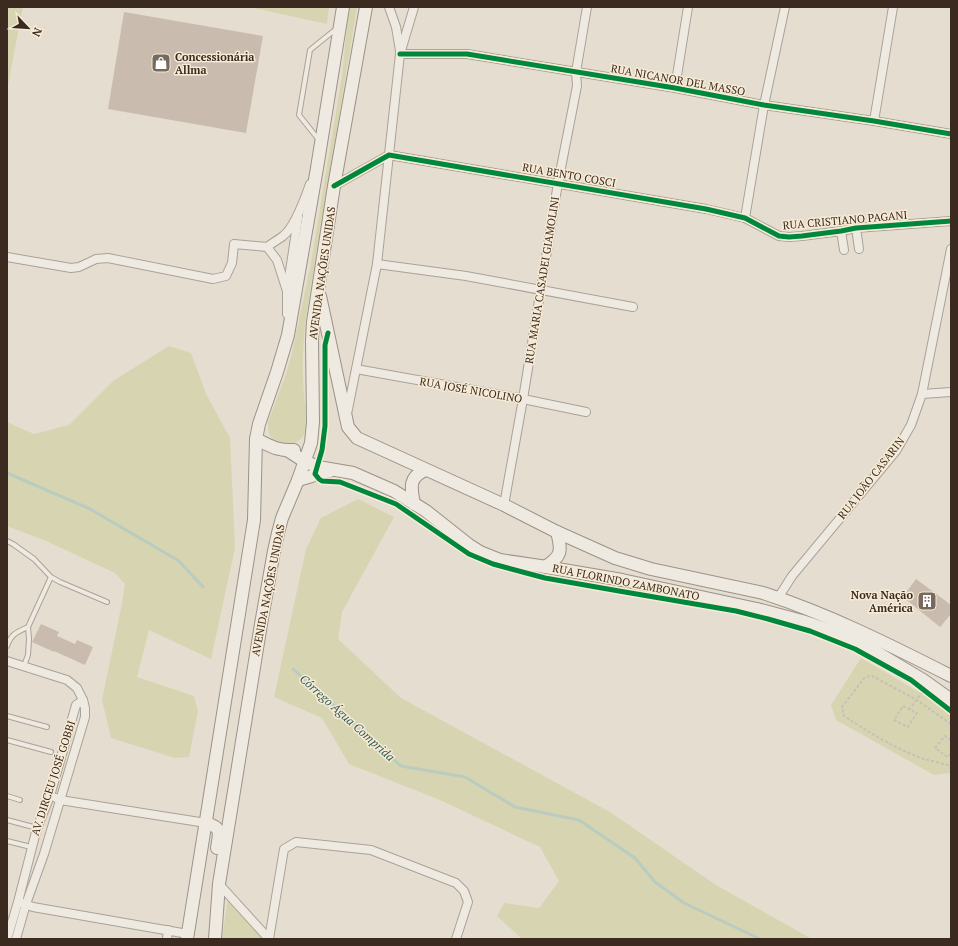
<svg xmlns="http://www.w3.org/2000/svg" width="958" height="946" font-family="'PT Serif',serif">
<rect width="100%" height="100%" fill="#e5ddcf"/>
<g fill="#d7d5b1">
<path d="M7 7H23L7 90Z"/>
<path d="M249 7H329L327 24Z"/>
<path d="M349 7H357L306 317C304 336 302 356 303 375 303 392 307 414 305 431 302 446 279 449 271 437 268 433 268 428 268 422L285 377 291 357 310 268 342 76Z"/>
<path d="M169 346 191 353 206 394 230 438 235 548 211 659 149 630 137 677 194 696 198 711 189 757 175 758 111 738 102 700 122 603 125 584 115 573 46 541 7 526V422L34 434 69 425 113 381Z"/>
<path d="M358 499 394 517 342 612 338 639 401 698 610 812 716 885 812 939H522L497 916 504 903 539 908 559 881 540 847 440 800 349 764 322 718 274 697 306 549 321 518Z"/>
<path d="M861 658 951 711V773L934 775 836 720 831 705Z"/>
<path d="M228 897 264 939H222Z"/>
</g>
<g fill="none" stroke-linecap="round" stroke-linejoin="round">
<g stroke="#bacbc0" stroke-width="3">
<path d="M7 473 90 509 179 561 203 587"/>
<path d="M293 669 401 766 465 777 515 807 579 820 635 858 655 882 684 903 760 939"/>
</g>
</g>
<g fill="#cabbaf">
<path d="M124 12 263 36 246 133 108 109Z"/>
<path d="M916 579 951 605V614L940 627 903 597Z"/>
<path d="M41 624 59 632 57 636 75 644 77 640 93 647 85 665 54 651V652L32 642Z"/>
</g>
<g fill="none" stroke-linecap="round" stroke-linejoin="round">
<g stroke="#aba297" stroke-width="6">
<g id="service">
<path d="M319 140 299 115 310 50 336 29"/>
<path d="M7 541 13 544 34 559 51 577 60 582 107 602"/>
<path d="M7 646C11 634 17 632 28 627"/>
<path d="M24 666 28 655 29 639 28 627 51 577"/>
<path d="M7 716 47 727"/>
<path d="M7 740 51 752"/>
<path d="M7 796 20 800"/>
<path d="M7 820 37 828"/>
<path d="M7 841 31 847"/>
</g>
</g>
<g stroke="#aba297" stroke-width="10">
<g id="minor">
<path d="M389 7 396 27 400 51"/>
<path d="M400 54H467L675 88 764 105 874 121 951 134"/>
<path d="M675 88 688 7"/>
<path d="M874 121 893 7"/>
<path d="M334 186 389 155 706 209 745 218 779 236 789 237 802 236 841 231 856 228 951 221"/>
<path d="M745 218 764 105 785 7"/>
<path d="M856 228 859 249"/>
<path d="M841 231 844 250"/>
<path d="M7 257 71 268 79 267 96 259 108 258 213 279 226 276 232 263 234 244 267 247"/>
<path d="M377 264 466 276 633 307"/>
<path d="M287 291 277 260 267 247C272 243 278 240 283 236 295 227 305 198 310 184"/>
<path d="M287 314V291L298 218"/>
<path d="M356 369 523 399 586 412"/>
<path d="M922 394 951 392"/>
<path d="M347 414 377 264 400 54 414 7"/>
<path d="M504 505 523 399 558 183 577 86 576 72 587 7"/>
<path d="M778 598 792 576 896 451 911 425 922 394 951 249"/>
<path d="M7 661 67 680 77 688 83 700 85 708V717L44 854 26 904 16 939"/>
<path d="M56 798 60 800 206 823"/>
<path d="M219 884 269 939"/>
<path d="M22 903 33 907 188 934"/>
<path d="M7 939 18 902 37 828 50 796 76 705 83 700"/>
<path d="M167 939 168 930"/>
<path d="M269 939 284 849 296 842 371 850 456 883 464 891 468 902 456 939"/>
</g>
</g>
<g stroke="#9b9288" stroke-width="14">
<g id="secondary">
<path d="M320 296 348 427 357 438 504 505 557 532 615 558 651 569 763 593C828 614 890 645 951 676"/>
<path d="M256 439C271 446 277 451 294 450"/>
<path d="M287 450 304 461 318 467 353 473 394 491 426 511 469 545 480 552 500 560 540 566 622 580 757 609 802 621 837 633 871 649 923 680 951 700"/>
<path d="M298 480 312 476 315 474 330 471"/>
<path d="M414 504C411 488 408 477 426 470"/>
<path d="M545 567C562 556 562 551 557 532"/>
<path d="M206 823C223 828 219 833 217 848"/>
<path d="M187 939 254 520 256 439 259 424 277 372 288 335 317 168 343 7"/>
<path d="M215 939 219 884 261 624 274 551 278 533 282 518 298 480 311 443 313 422 312 340 313 322 334 186 366 7"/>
</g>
</g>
<g stroke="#c6c0b7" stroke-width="2" stroke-dasharray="3 2" stroke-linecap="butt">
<path d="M903 706 917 713 908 727 894 720Z"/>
<path d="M909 710 923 691"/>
<path d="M951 724 917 700 872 676 865 677 842 707 844 716C869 732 895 749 924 759 932 761 940 763 948 765L951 763"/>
<path d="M951 740 945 736 935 748 948 757 951 753"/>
</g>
<use href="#service" stroke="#eee9e1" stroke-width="4"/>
<use href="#minor" stroke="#eee9e1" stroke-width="8"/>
<use href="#secondary" stroke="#eee9e1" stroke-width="12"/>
<g stroke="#f7ebd5" stroke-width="8">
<g id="cycleway">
<path d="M400 54H467L675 88 764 105 874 121 951 134"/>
<path d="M334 186 389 155 706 209 745 218 779 236 789 237 802 236 841 231 856 228 951 221"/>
<path d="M328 333 325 345V426L322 450 315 474 319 479 322 481 340 482 396 504 469 554 493 564 545 578 619 591 736 611 768 619 810 631 855 649 911 680 951 711"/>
</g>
</g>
<use href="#cycleway" stroke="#00873e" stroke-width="5"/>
</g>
<defs>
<g id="shop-square" transform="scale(1)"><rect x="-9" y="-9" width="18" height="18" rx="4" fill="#76695d" stroke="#f7ebd5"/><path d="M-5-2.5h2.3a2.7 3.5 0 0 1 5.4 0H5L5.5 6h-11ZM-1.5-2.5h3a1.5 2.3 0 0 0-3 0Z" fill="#fff"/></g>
<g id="building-square" transform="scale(1)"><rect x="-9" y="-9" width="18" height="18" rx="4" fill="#76695d" stroke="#f7ebd5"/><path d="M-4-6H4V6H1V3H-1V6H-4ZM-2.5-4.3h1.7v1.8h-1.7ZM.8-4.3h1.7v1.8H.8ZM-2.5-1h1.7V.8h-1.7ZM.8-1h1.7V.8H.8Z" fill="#fff"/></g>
</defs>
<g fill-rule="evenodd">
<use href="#shop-square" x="161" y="63"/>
<use href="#building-square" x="927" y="601"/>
</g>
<g text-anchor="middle" stroke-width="3" stroke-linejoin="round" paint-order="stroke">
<g font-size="11" font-weight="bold" fill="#3b2a1f" stroke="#f7ebd5" text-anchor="start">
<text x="175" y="61">Concessionária<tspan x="175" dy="13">Allma</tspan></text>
<text x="913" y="599" text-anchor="end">Nova Nação<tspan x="913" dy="13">América</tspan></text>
</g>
<g font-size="11" fill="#3b2a1f" stroke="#f7ebd5">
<text transform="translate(678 80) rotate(10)" y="4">RUA NICANOR DEL MASSO</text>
<text transform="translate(569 175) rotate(10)" y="4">RUA BENTO COSCI</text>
<text transform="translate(845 220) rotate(-5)" y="4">RUA CRISTIANO PAGANI</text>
<text transform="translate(322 273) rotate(-82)" y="4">AVENIDA NAÇÕES UNIDAS</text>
<text transform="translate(542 280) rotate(-81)" y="4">RUA MARIA CASADEI GIAMOLINI</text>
<text transform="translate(471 390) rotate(10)" y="4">RUA JOSÉ NICOLINO</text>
<text transform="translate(871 478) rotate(-52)" y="4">RUA JOÃO CASARIN</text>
<text transform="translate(626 582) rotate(11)" y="4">RUA FLORINDO ZAMBONATO</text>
<text transform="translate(268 590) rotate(-79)" y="4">AVENIDA NAÇÕES UNIDAS</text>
<text transform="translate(53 778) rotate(-72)" y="4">AV. DIRCEU JOSÉ GOBBI</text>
</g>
<g font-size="12" font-style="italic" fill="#2e5b55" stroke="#f7ebd5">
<text transform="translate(347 718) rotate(42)" y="4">Córrego Água Comprida</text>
</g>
</g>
<rect width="958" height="946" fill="none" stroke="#3b2a1f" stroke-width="16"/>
<g transform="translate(28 28) rotate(115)" stroke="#f7ebd5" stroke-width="3" paint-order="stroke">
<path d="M0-3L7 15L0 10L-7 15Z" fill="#3b2a1f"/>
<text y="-6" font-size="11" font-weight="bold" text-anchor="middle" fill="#3b2a1f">N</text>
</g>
</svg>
